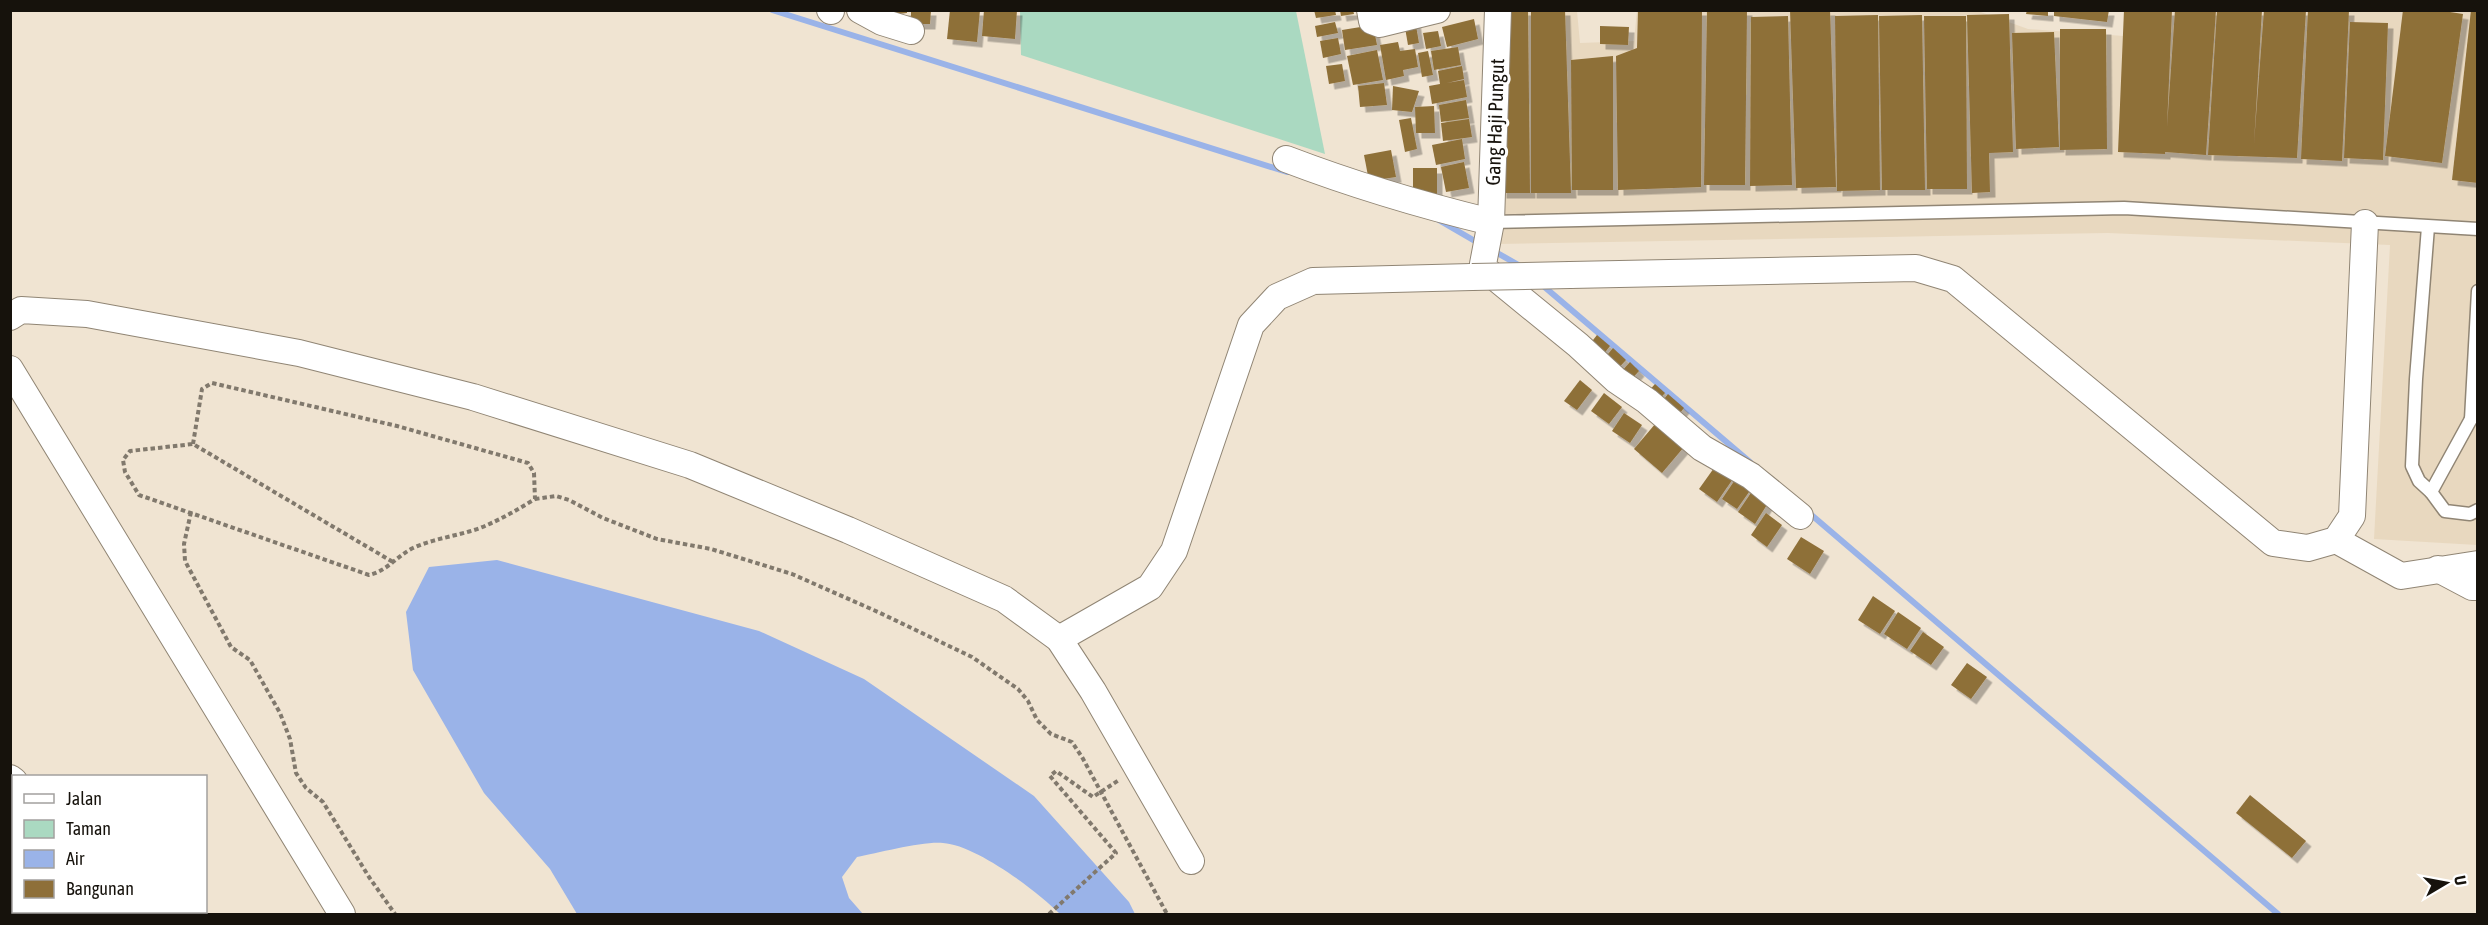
<svg xmlns="http://www.w3.org/2000/svg" width="2488" height="925" font-family="'Asap Condensed',sans-serif">
<defs>
<filter id="shadow"><feDropShadow dx="5.5" dy="5.5" stdDeviation="0" flood-color="#0004"/></filter>
</defs>
<rect width="100%" height="100%" fill="#f0e4d2"/>
<path fill="#e8d8bf" d="M1637 10 1978 11 2028 29 2124 36 2126 11H2477V545L2374 539 2390 245 2108 233 1496 244 1494 11H1577L1580 43 1634 41Z"/>
<path fill="#aad9c1" d="M1020 11H1296L1325 154 1021 55Z"/>
<path fill="#9ab3e8" d="M497 560 759 631 864 679 1034 796 1129 902 1135 914H1060C1037 891 976 845 943 843 923 841 878 853 857 857L842 877 849 898 863 914H577L550 869 484 793 413 670 406 612 429 567Z"/>
<g fill="none" stroke-linecap="round" stroke-linejoin="round">
<g stroke="#9ab3e8" stroke-width="6">
<path d="M772 10 1287 172"/>
<path d="M1437 219 1480 244"/>
<path d="M1492 250 1522 267"/>
<path d="M1541 284 1750 462"/>
<path d="M1808 512 2278 914"/>
</g>
</g>
<g fill="#8e6f39" filter="url(#shadow)">
<path d="M872 10H907V13L873 17Z"/>
<path d="M911 10H931L930 24H911Z"/>
<path d="M950 10H980L977 42 947 39Z"/>
<path d="M984 10H1017L1015 39 982 36Z"/>
<path d="M1314 10H1335L1336 15 1316 18Z"/>
<path d="M1340 10H1353L1354 14 1341 16Z"/>
<path d="M1502 10H1528L1530 193H1501Z"/>
<path d="M1531 10H1565L1571 193H1531Z"/>
<path d="M1638 10H1702L1701 187 1618 190 1616 56 1637 48Z"/>
<path d="M1707 10H1747L1745 185H1704Z"/>
<path d="M1790 10H1830L1836 187 1796 188Z"/>
<path d="M2027 10H2048V16L2026 14Z"/>
<path d="M2054 10H2109L2107 22 2054 16Z"/>
<path d="M2124 10H2172L2167 127 2175 10H2216L2206 155 2165 152V154L2118 152Z"/>
<path d="M2217 10H2262L2254 143 2264 10H2306L2297 158 2208 155Z"/>
<path d="M2308 10H2349L2342 161 2301 159Z"/>
<path d="M2403 10H2437L2463 14 2442 163 2385 156Z"/>
<path d="M2471 10H2478V183L2452 180Z"/>
<path d="M2009 14 2013 152 1989 153 1990 192 1972 193 1967 15Z"/>
<path d="M1878 15 1880 190 1837 191 1835 16Z"/>
<path d="M1922 15 1925 190H1882L1879 16Z"/>
<path d="M1788 16 1792 185 1750 186 1751 17Z"/>
<path d="M1924 16H1966L1967 189H1927Z"/>
<path d="M1474 19 1478 39 1447 47 1442 27Z"/>
<path d="M1415 20 1419 43 1408 45 1404 22Z"/>
<path d="M1335 22 1338 33 1317 37 1315 26Z"/>
<path d="M2350 22 2388 23 2383 160 2344 158Z"/>
<path d="M1373 25 1377 45 1345 50 1342 30Z"/>
<path d="M1600 26 1629 27 1628 45 1600 44Z"/>
<path d="M2060 29H2106L2107 149 2060 150Z"/>
<path d="M1438 31 1441 46 1426 49 1423 33Z"/>
<path d="M2054 32 2059 147 2016 149 2012 33Z"/>
<path d="M1338 38 1341 54 1323 58 1320 41Z"/>
<path d="M1398 42 1400 51 1415 49 1418 67 1403 70 1404 76 1386 80 1380 45Z"/>
<path d="M1458 47 1461 65 1434 70 1431 51Z"/>
<path d="M1377 50 1383 80 1353 85 1347 56Z"/>
<path d="M1428 51 1433 75 1422 77 1418 53Z"/>
<path d="M1613 56V190H1572L1571 60Z"/>
<path d="M1342 64 1345 81 1329 84 1326 66Z"/>
<path d="M1462 66 1464 79 1447 83 1464 80 1467 97 1432 104 1429 86 1440 84 1438 71Z"/>
<path d="M1384 83 1387 105 1360 107 1358 86Z"/>
<path d="M1393 86 1419 91 1412 112 1392 110Z"/>
<path d="M1466 100 1469 118 1441 122 1439 105Z"/>
<path d="M1434 106 1435 133H1416L1415 107Z"/>
<path d="M1411 118 1417 149 1405 152 1399 120Z"/>
<path d="M1469 119 1472 137 1443 141 1441 123Z"/>
<path d="M1462 139 1465 159 1436 165 1432 145Z"/>
<path d="M1391 150 1396 177 1369 181 1364 155Z"/>
<path d="M1464 162 1469 188 1446 192 1441 167Z"/>
<rect x="1413" y="168" width="24" height="26"/>
<path d="M1597 335 1610 346 1599 360 1586 349Z"/>
<path d="M1613 348 1626 360 1616 371 1603 360Z"/>
<path d="M1630 362 1639 371 1630 381 1621 372Z"/>
<path d="M1580 380 1592 390 1577 410 1564 401Z"/>
<path d="M1655 384 1665 393 1656 403 1646 394Z"/>
<path d="M1604 393 1622 407 1609 424 1591 411Z"/>
<path d="M1668 394 1684 408 1676 418 1660 404Z"/>
<path d="M1624 413 1642 425 1630 443 1612 431Z"/>
<path d="M1661 417 1689 441 1662 473 1634 449Z"/>
<path d="M1719 461 1737 473 1717 502 1699 489Z"/>
<path d="M1739 474 1754 485 1737 509 1722 499Z"/>
<path d="M1757 484 1773 495 1755 524 1738 512Z"/>
<path d="M1766 513 1782 525 1767 547 1751 535Z"/>
<path d="M1801 537 1824 551 1810 574 1787 559Z"/>
<path d="M1873 596 1895 611 1880 634 1858 620Z"/>
<path d="M1898 612 1921 628 1907 649 1884 634Z"/>
<path d="M1923 632 1944 647 1931 665 1910 651Z"/>
<path d="M1967 663 1987 677 1971 699 1951 685Z"/>
<path d="M2250 795 2306 841 2292 858 2236 813Z"/>
</g>
<g fill="none" stroke-linecap="round" stroke-linejoin="round">
<g stroke="#908574" stroke-width="15">
<g id="lane">
<path d="M1491 222 2124 208 2478 229"/>
<path d="M2428 227 2416 379 2412 466 2419 481 2431 492"/>
<path d="M2478 411 2471 419 2431 492 2445 511 2470 514 2478 510"/>
<path d="M2471 419 2478 291"/>
</g>
</g>
<g stroke="#908574" stroke-width="28">
<g id="street">
<path d="M830 10 831 11"/>
<path d="M860 10 882 22 911 31"/>
<path d="M1370 10 1372 21 1380 24 1437 10"/>
<path d="M1498 10 1491 222 1483 264 1486 270 1578 345 1616 380 1647 401 1702 448 1751 476 1800 516"/>
<path d="M1286 159C1354 185 1421 205 1491 222"/>
<path d="M1570 275 1916 268 1953 279 2273 543 2308 548 2336 540 2352 516 2365 223"/>
<path d="M10 317 21 310 87 314 299 353 473 397 690 465 848 530 1004 599 1059 639 1093 691 1191 861"/>
<path d="M10 369 342 914"/>
<path d="M2336 540 2401 576 2478 564"/>
<path d="M2438 569 2472 587H2478"/>
<path d="M1059 639 1150 587 1174 551 1251 325 1277 297 1313 281 1472 277"/>
<path d="M10 778 14 781"/>
<path d="M150 912 151 914"/>
</g>
</g>
<g stroke="#81796d" stroke-width="4" stroke-dasharray="4.5 3" stroke-linecap="butt">
<path d="M193 444 202 389 212 383 397 426 528 463 534 473 535 499C517 510 500 520 480 528 458 536 435 538 413 548 397 556 387 571 369 575L139 495 125 472 123 460 130 451 193 444 393 562"/>
<path d="M535 499 556 496 569 500 603 518 657 539 711 549 792 574 878 612 972 657 1018 689 1028 701 1037 720 1051 734 1072 742 1082 757 1167 914"/>
<path d="M191 512 184 544 185 561 231 647 250 660 280 713 290 739 296 773 306 788 323 802 369 877 395 914"/>
<path d="M1049 914 1116 853 1050 776 1056 771 1093 797 1119 780"/>
</g>
<use href="#lane" stroke="#fff" stroke-width="12"/>
<use href="#street" stroke="#fff" stroke-width="26"/>
<g stroke="#908574" stroke-width="28" stroke-linecap="butt">
<path id="street-bridge" d="M1472 277 1570 275"/>
</g>
<use href="#street-bridge" stroke="#fff" stroke-width="26"/>
</g>
<g text-anchor="middle" stroke-width="6" stroke-linejoin="round" paint-order="stroke">
<g font-size="20" fill="#16120c" stroke="#fff">
<text transform="translate(1495 122) rotate(-88)" y="7">Gang Haji Pungut</text>
</g>
</g>
<rect width="2488" height="925" fill="none" stroke="#16120c" stroke-width="24"/>
<rect x="12" y="775" width="195" height="138" fill="#ffffff" stroke="#a2a09e" stroke-width="1.5"/>
<rect x="24" y="794" width="30" height="9" fill="#ffffff" stroke="#a2a09e" stroke-width="1.5"/>
<text x="66" y="805" font-size="18" fill="#16120c">Jalan</text>
<rect x="24" y="820" width="30" height="18" fill="#aad9c1" stroke="#a2a09e" stroke-width="1.5"/>
<text x="66" y="835" font-size="18" fill="#16120c">Taman</text>
<rect x="24" y="850" width="30" height="18" fill="#9ab3e8" stroke="#a2a09e" stroke-width="1.5"/>
<text x="66" y="865" font-size="18" fill="#16120c">Air</text>
<rect x="24" y="880" width="30" height="18" fill="#8e6f39" stroke="#a2a09e" stroke-width="1.5"/>
<text x="66" y="895" font-size="18" fill="#16120c">Bangunan</text>
<g transform="translate(2446 883) rotate(80)" stroke="#ffffff" stroke-width="4.5" paint-order="stroke">
<path d="M0-4.5L10 22L0 15L-10 22Z" fill="#16120c"/>
<text y="-9" font-size="16" font-weight="bold" text-anchor="middle" fill="#16120c">U</text>
</g>
</svg>
